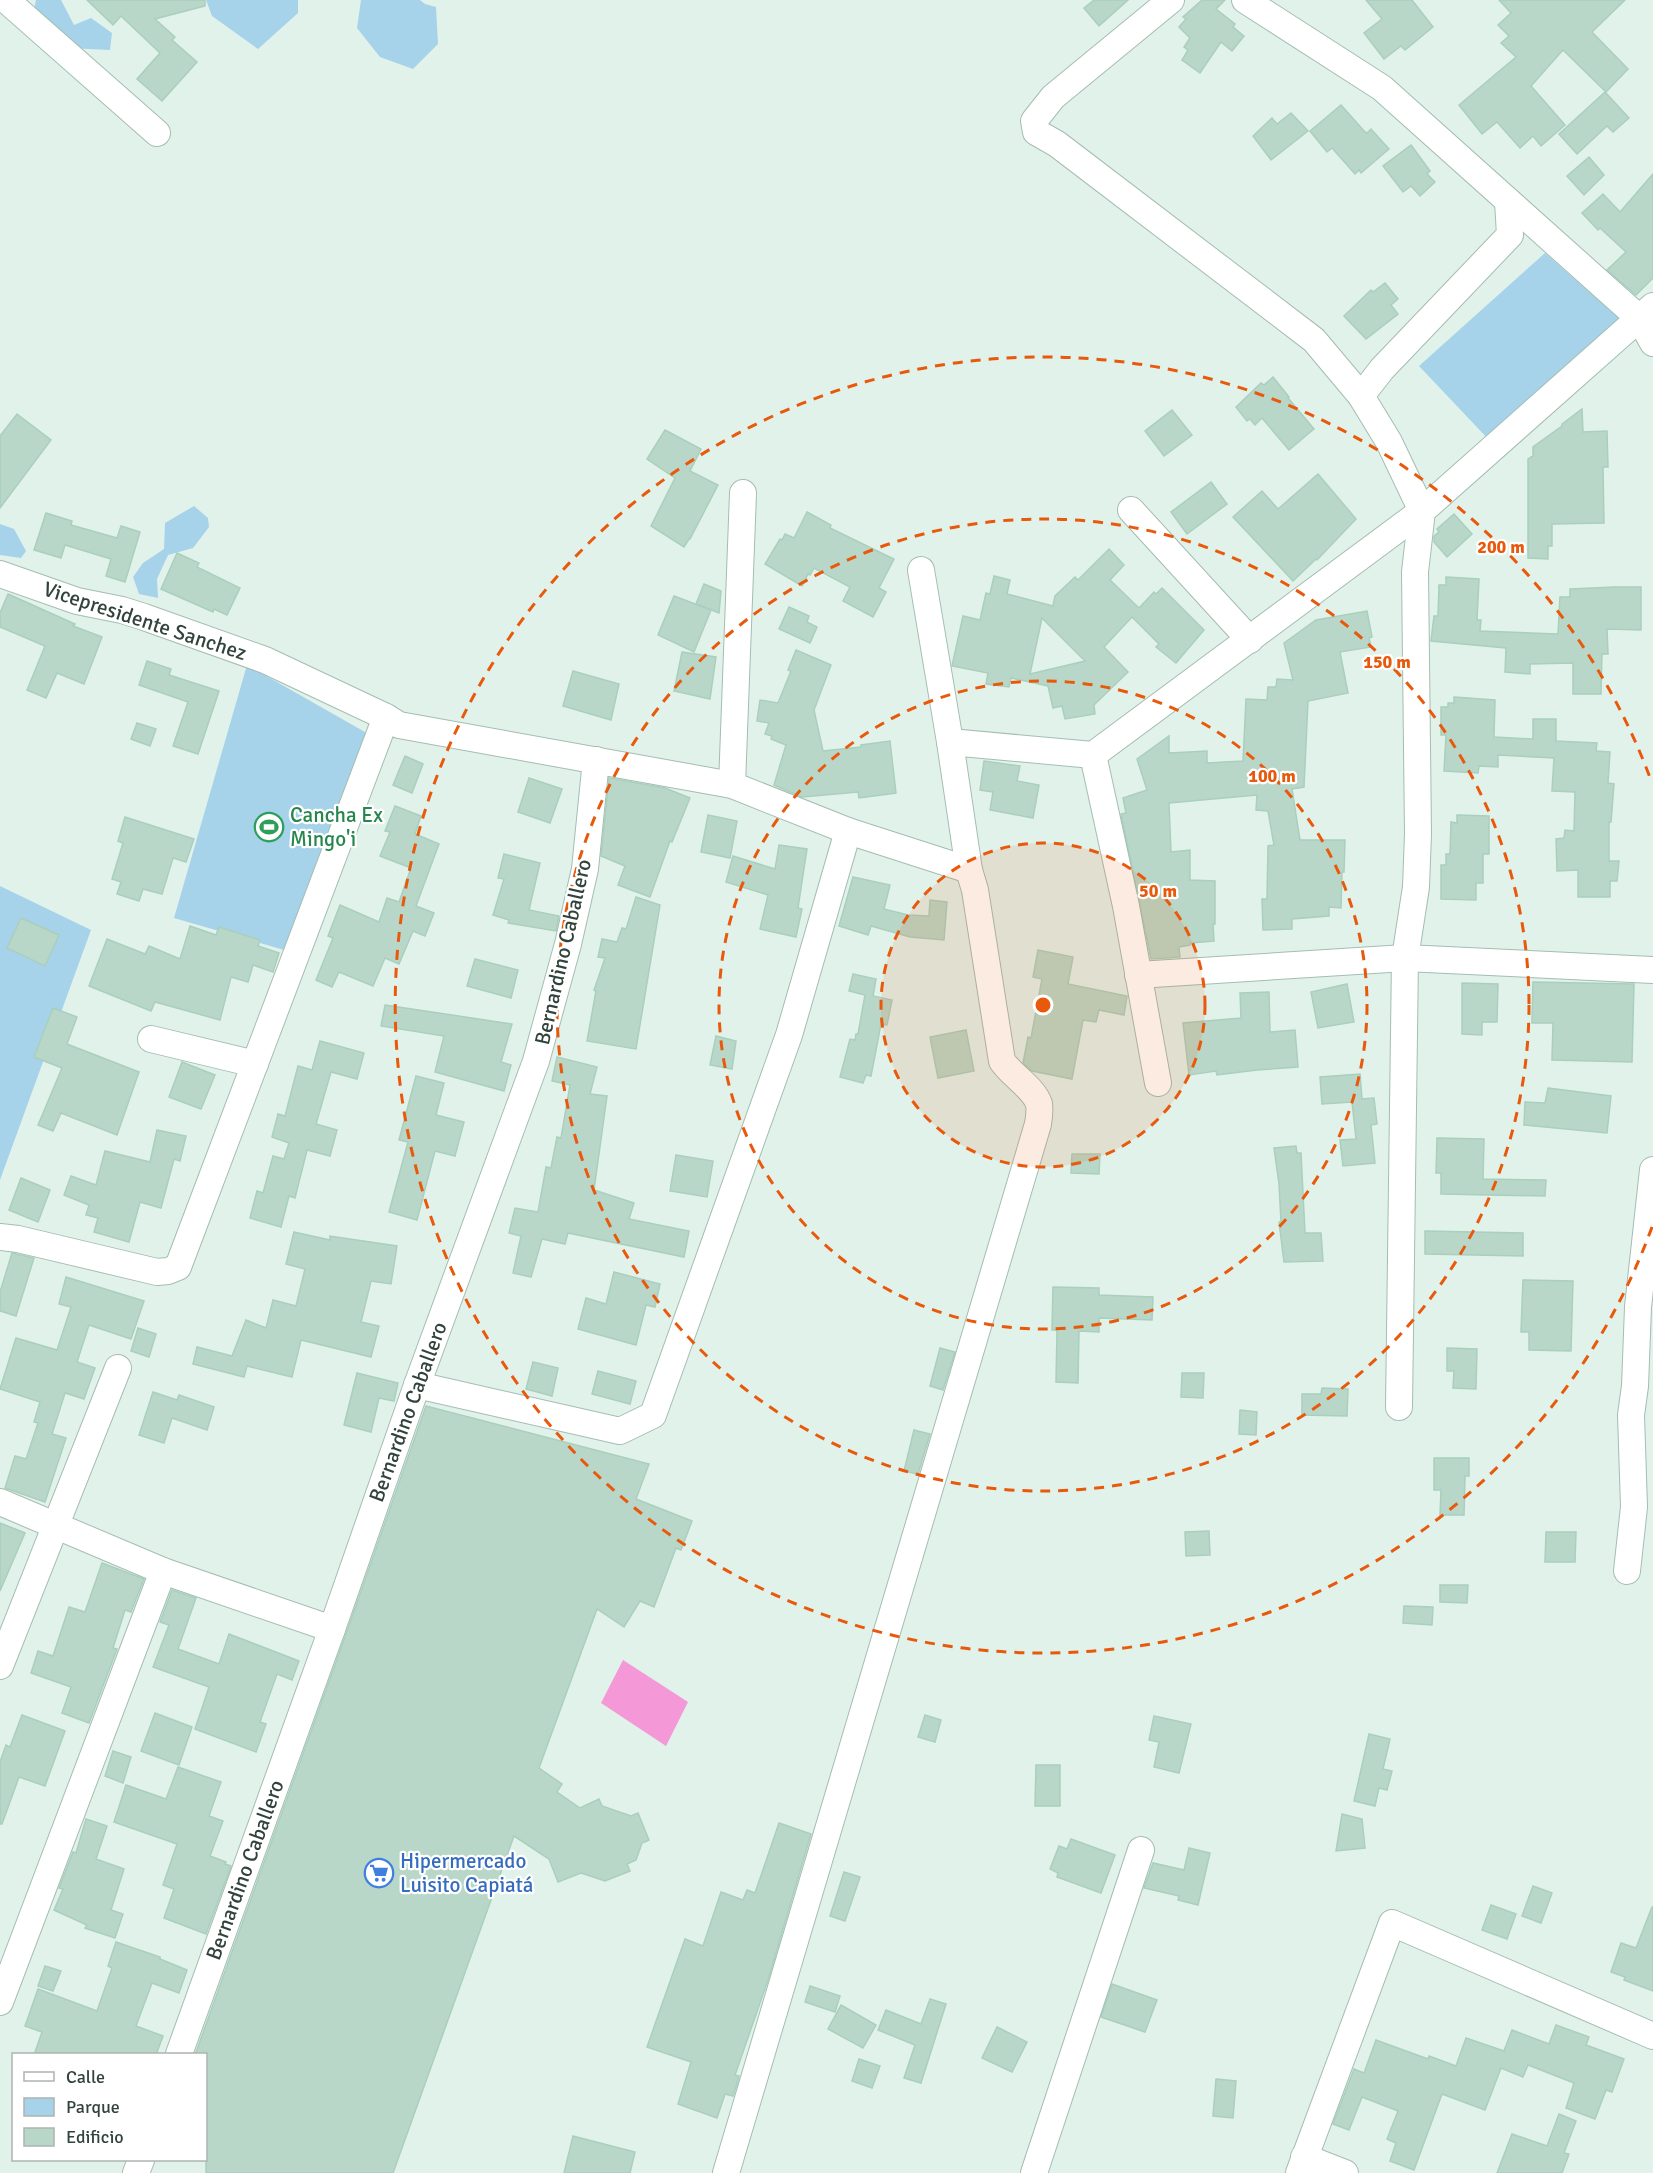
<svg xmlns="http://www.w3.org/2000/svg" width="1653" height="2173" font-family="Signika,sans-serif">
<rect width="100%" height="100%" fill="#e1f2eb"/>
<g fill="#a6d2ea">
<path d="M36 0H61L74 25 91 18 112 33 110 50 68 48 34 9Z"/>
<path d="M206 0H298V13L258 49 212 16Z"/>
<path d="M361 0H420L425 4 436 7 438 44 413 69 380 57 357 28Z"/>
<path d="M1545 253 1620 319 1491 442 1419 366Z"/>
<path d="M194 506 208 518 209 527 193 548 168 555 157 579 158 598 139 594 133 577 143 563 164 549 165 523Z"/>
<path d="M0 524 14 529 26 551 21 558 0 555Z"/>
<path d="M247 665 372 736 291 952 174 918Z"/>
<path d="M0 886 91 930 0 1180Z"/>
</g>
<path fill="#f498d7" d="M623 1660 688 1702 666 1746 601 1703Z"/>
<g fill="#b9d7c8" stroke="#a9cfbd" stroke-width="1.5" fill-rule="evenodd">
<path d="M87 0H205V6L155 19 175 37 172 40 197 62 162 101 137 79 160 53 121 16 113 25Z"/>
<path d="M1094 0H1128L1099 26 1084 8Z"/>
<path d="M1202 0H1225L1216 9 1235 24 1233 27 1244 36 1232 51 1221 42 1200 73 1182 60 1188 50 1184 47 1190 38 1179 27 1186 19 1183 17Z"/>
<path d="M1366 0H1412L1433 27 1405 50 1401 46 1384 59 1364 33 1382 19Z"/>
<path d="M1499 0H1625L1592 32 1628 69 1606 92 1563 50 1531 86 1565 125 1541 146 1533 136 1520 148 1497 122 1482 134 1459 105 1516 57 1501 43 1509 36 1498 25 1511 13Z"/>
<path d="M1605 92 1629 118 1613 132 1607 126 1577 154 1559 134Z"/>
<path d="M1341 105 1365 132 1367 133 1371 129 1389 149 1361 173 1359 170 1355 174 1332 148 1327 152 1310 131Z"/>
<path d="M1291 113 1308 131 1271 160 1253 136 1272 118 1277 124Z"/>
<path d="M1411 145 1430 171 1427 174 1435 182 1420 196 1411 186 1403 192 1383 166Z"/>
<path d="M1589 157 1604 175 1584 195 1567 176Z"/>
<path d="M1653 174V278L1636 295 1607 270 1626 252 1600 228 1598 230 1582 213 1603 194 1620 212Z"/>
<path d="M1385 283 1398 299 1391 305 1398 314 1366 339 1344 316 1371 290 1373 292Z"/>
<path d="M1273 377 1289 397 1288 398 1314 429 1289 450 1262 418 1255 425 1250 419 1247 421 1236 407 1261 383 1264 385Z"/>
<path d="M1582 409 1583 432 1607 431 1608 467H1603L1604 523 1552 524V546H1548V559L1528 558V459L1533 456V447L1562 426V424Z"/>
<path d="M1172 410 1192 435 1164 456 1145 431Z"/>
<path d="M17 414 51 440 0 508V436Z"/>
<path d="M665 430 701 449 690 471 718 485 690 539H689L684 547 651 526 675 478 647 459Z"/>
<path d="M1318 474 1356 519 1317 560 1316 559 1293 581 1233 517 1262 491 1278 509Z"/>
<path d="M1211 482 1227 504 1187 534 1171 512Z"/>
<path d="M807 512 831 525 830 528 894 559 879 588 886 592 873 617 843 601 850 587 814 568 810 575 808 574 802 586 765 564 780 539 782 540 785 534 794 538Z"/>
<path d="M46 513 72 521 71 525 117 538 121 526 140 532 125 582 106 576 111 559 65 545 61 558 34 550Z"/>
<path d="M1454 514 1472 534 1447 557 1434 542V536L1439 532 1437 529Z"/>
<path d="M1109 549 1124 565 1110 580 1139 608 1154 592 1156 594 1162 588 1204 630 1176 663 1156 647 1159 644 1132 617 1104 647 1128 672 1094 705 1095 714 1065 719 1062 706 1053 708 1048 686 1011 678 1009 687 986 684 988 673 952 666 963 616 980 620 986 593 990 594 994 576 1010 580 1007 594 1053 606 1055 596 1075 577 1078 580ZM1042 618 1085 661 1030 674Z"/>
<path d="M177 553 199 563 197 567 240 588 227 615 214 609 213 612 161 589Z"/>
<path d="M1446 577 1479 579 1477 620H1481L1480 631 1558 634 1560 597H1570V589L1615 587H1641V630L1607 629 1608 654H1602L1601 694H1573V663L1530 664V674L1505 672 1506 648 1431 641 1434 616H1438L1439 585H1446Z"/>
<path d="M704 584 721 591 719 613 696 604Z"/>
<path d="M8 594 75 624 73 626 102 637 84 684 57 673 46 698 27 690 45 646 0 627V613Z"/>
<path d="M674 596 711 610 694 652 658 635Z"/>
<path d="M789 607 809 616 807 622 817 627 810 643 779 629Z"/>
<path d="M1367 611 1372 637 1369 638 1371 647 1340 652 1348 693 1308 701 1304 787 1292 789 1300 840H1345L1344 872H1342L1341 908 1329 907V916L1292 919V929L1263 930 1262 899H1267L1268 846 1274 845 1268 811 1256 810 1257 795 1169 803 1171 852 1190 850V880L1215 881V924H1213L1214 941 1190 943V945L1179 947 1180 957 1151 959 1121 814 1126 813 1123 798 1147 790 1137 759 1169 736V753L1207 751V763L1243 761 1246 699 1267 700 1268 687H1276L1277 679 1293 680 1284 643 1316 620Z"/>
<path d="M796 650 831 665 814 710 823 751 861 747V745L890 741 896 793 859 798 858 792 802 797 774 785 786 745 771 739 772 736 765 734 769 723 757 721 760 700 778 703 791 671 788 670Z"/>
<path d="M682 652 716 657 710 699 674 691Z"/>
<path d="M147 661 171 669 169 675 219 691 198 754 173 746 188 702 139 685Z"/>
<path d="M573 671 619 684 611 720 563 706Z"/>
<path d="M1454 697 1495 700 1494 737 1533 739V719H1556V741L1597 743 1596 751 1610 752 1608 783 1614 784 1611 822H1609V861H1619L1617 881H1610V897H1578V870L1557 871 1556 839 1564 838 1565 830 1574 831 1575 792 1552 791 1554 758 1498 755V767L1479 766 1478 773 1444 771 1446 735H1441V707H1448V703H1454Z"/>
<path d="M137 723 156 729 150 746 131 739Z"/>
<path d="M405 756 423 764 412 793 393 785Z"/>
<path d="M984 761 1020 766 1017 781 1039 785 1033 818 990 810 993 792 980 790Z"/>
<path d="M529 778 562 789 550 823 518 812Z"/>
<path d="M609 778 665 788 690 798 672 842 670 841 650 897 618 885 625 866 601 856Z"/>
<path d="M395 806 421 816 415 834 439 844 416 906 434 913 425 936 413 931 399 964 385 958 373 986 339 972 332 987 316 980 333 938 328 936 340 905 379 922 387 898 399 902 411 868 380 856 390 832 385 831Z"/>
<path d="M708 815 737 821 730 858 701 852Z"/>
<path d="M1457 815 1489 816V854H1483V883H1476V900L1441 899V865H1446V854H1450L1451 822 1457 823Z"/>
<path d="M125 817 194 839 186 862 173 858 162 894 143 889 139 901 117 894 121 882 112 879 123 843 118 841Z"/>
<path d="M779 845 807 849 798 908 802 909 796 937 760 929 768 895 726 882 733 856 775 869Z"/>
<path d="M504 854 540 863 529 910 559 916 556 931 508 923 509 920 493 915 504 879 498 878Z"/>
<path d="M853 877 890 885 884 909 908 915 929 916 930 900 947 902 944 940 910 937 871 926 868 935 839 926Z"/>
<path d="M636 897 660 905 636 1049 587 1041 596 991 594 990 605 958 598 957 602 939 617 942 622 928 626 929Z"/>
<path d="M21 918 59 935 45 966 7 948Z"/>
<path d="M190 926 216 935 219 927 260 940 258 946 279 953 273 972 253 965 248 982 231 977 220 1020 155 1002 151 1011 89 986 107 939 145 954 149 946 180 959Z"/>
<path d="M1038 950 1073 957 1068 984 1127 996 1124 1015 1099 1010 1096 1022 1083 1020 1072 1079 1032 1071 1023 1063 1028 1037 1031 1038 1042 979 1033 977Z"/>
<path d="M475 959 518 970 511 998 467 986Z"/>
<path d="M853 974 876 979 873 996 892 1000 887 1025 881 1024 871 1076 866 1075 863 1083 840 1077 850 1039 855 1040 856 1034H858L865 995 849 991Z"/>
<path d="M1533 982 1634 984 1632 1062 1552 1060 1553 1023H1532Z"/>
<path d="M1462 983 1498 984 1497 1022H1482V1035L1462 1034Z"/>
<path d="M1347 984 1354 1022 1318 1028 1311 992Z"/>
<path d="M1269 992 1270 1032 1295 1030 1298 1067 1257 1070 1217 1075 1216 1071 1189 1075 1183 1023 1241 1018 1240 993Z"/>
<path d="M385 1005 512 1024 501 1062 511 1065 504 1091 435 1072 444 1036 381 1026Z"/>
<path d="M53 1008 77 1017 67 1044 139 1072 117 1135 61 1113 53 1131 38 1125 62 1068 34 1057Z"/>
<path d="M966 1030 974 1071 938 1078 930 1037Z"/>
<path d="M716 1036 736 1041 732 1069 710 1065Z"/>
<path d="M320 1041 364 1053 357 1079 331 1072 316 1124 337 1130 330 1156 307 1150 295 1198 289 1196 281 1227 250 1218 257 1191 263 1193 273 1156 284 1159 289 1143 272 1137 278 1114 285 1116 298 1066 312 1070Z"/>
<path d="M557 1057 597 1067 590 1094 607 1096 594 1190 634 1203 629 1219 689 1231 684 1257 568 1233 565 1244 542 1239 531 1277 513 1273 521 1236 509 1233 515 1208 538 1212 546 1167 551 1168 557 1137 561 1138 570 1085 552 1081Z"/>
<path d="M182 1062 215 1075 201 1109 169 1097Z"/>
<path d="M1360 1074 1362 1099 1374 1098 1377 1124 1371 1125 1375 1163 1343 1166 1340 1140 1356 1139 1352 1102 1322 1104 1320 1077Z"/>
<path d="M416 1076 444 1083 436 1115 464 1122 455 1156 435 1151 417 1220 389 1212 408 1142 399 1140Z"/>
<path d="M1548 1088 1611 1096 1607 1133 1524 1125 1525 1102 1545 1103Z"/>
<path d="M157 1130 186 1136 180 1161 174 1159 161 1208 140 1202 129 1242 94 1232 98 1218 86 1215 89 1205 64 1195 71 1176 96 1185 105 1151 150 1162Z"/>
<path d="M1437 1138 1484 1139 1483 1179 1546 1180 1545 1196 1441 1194V1173H1436Z"/>
<path d="M1296 1146 1297 1153H1301L1305 1233H1321L1323 1261 1284 1262 1279 1222H1281L1279 1184 1274 1148Z"/>
<path d="M1072 1154H1100L1099 1174 1071 1173Z"/>
<path d="M676 1155 713 1161 707 1197 670 1191Z"/>
<path d="M21 1178 50 1190 38 1222 9 1210Z"/>
<path d="M1425 1231 1523 1233V1256L1425 1254Z"/>
<path d="M294 1232 330 1240V1236L397 1246 391 1284 371 1281 361 1322 379 1326 371 1357 301 1340 292 1377 247 1366 244 1377 193 1364 197 1347 232 1356 246 1320 266 1328 273 1300 296 1306 305 1269 286 1264Z"/>
<path d="M12 1253 34 1258 16 1316 0 1311V1292Z"/>
<path d="M614 1272 660 1284 655 1307 646 1305 636 1345 578 1329 586 1298 606 1304Z"/>
<path d="M66 1277 144 1301 131 1339 89 1325 77 1362 95 1368 84 1399 65 1393 52 1434 66 1438 45 1502 5 1488 15 1456 26 1459 38 1423 34 1422 40 1402 0 1389 16 1338 57 1350 71 1307 59 1304Z"/>
<path d="M1523 1280 1573 1281 1571 1351 1529 1350V1332H1521Z"/>
<path d="M1053 1287 1099 1288V1295L1153 1297 1152 1320 1099 1318V1332L1079 1331 1078 1383 1056 1382 1057 1330H1052Z"/>
<path d="M138 1328 156 1334 149 1357 131 1351Z"/>
<path d="M940 1348 955 1352 943 1390 930 1386Z"/>
<path d="M1447 1348 1477 1349 1476 1389 1453 1388 1454 1371H1447Z"/>
<path d="M533 1362 558 1368 552 1396 526 1389Z"/>
<path d="M598 1371 636 1381 630 1404 592 1394Z"/>
<path d="M357 1373 398 1383 394 1401 379 1398 371 1432 344 1425Z"/>
<path d="M1182 1373H1204L1203 1398 1181 1397Z"/>
<path d="M1322 1388 1348 1389 1347 1416 1302 1415V1394H1321Z"/>
<path d="M153 1392 177 1400 179 1395 214 1407 207 1430 172 1418 164 1443 139 1435Z"/>
<path d="M426 1406 649 1464 636 1499 692 1521 681 1550 676 1548 654 1607 640 1601 624 1627 597 1609 539 1768 562 1784 557 1792 580 1808 599 1799 602 1806 631 1816 638 1813 649 1840 642 1843 636 1860 627 1864 630 1871 605 1881 581 1873 558 1882 549 1859 514 1836 393 2173H206V2055H195L346 1634Z"/>
<path d="M1240 1410 1257 1412 1256 1435 1239 1434Z"/>
<path d="M914 1430 930 1434 918 1474 904 1471Z"/>
<path d="M1434 1458H1469V1476H1465L1464 1515H1440L1441 1490H1434Z"/>
<path d="M0 1523 25 1533 0 1591Z"/>
<path d="M1209 1531 1210 1555 1186 1556 1185 1532Z"/>
<path d="M1546 1532H1576L1575 1562H1545Z"/>
<path d="M102 1563 144 1579 131 1612 125 1610 113 1648 117 1649 89 1723 62 1713 71 1687 31 1673 38 1651 53 1656 69 1607 85 1612Z"/>
<path d="M1440 1585H1468L1467 1603 1440 1602Z"/>
<path d="M172 1590 196 1598 178 1649 219 1664 229 1634 299 1661 292 1680 277 1674 260 1722 266 1724 256 1752 195 1729 209 1687 153 1667 169 1625 160 1622Z"/>
<path d="M1404 1606 1433 1607 1432 1625 1403 1623Z"/>
<path d="M155 1713 192 1727 179 1765 141 1751Z"/>
<path d="M22 1715 65 1731 45 1786 19 1777 2 1824H0V1762L6 1745 10 1747Z"/>
<path d="M925 1715 941 1720 935 1742 918 1737Z"/>
<path d="M1154 1716 1191 1724 1179 1773 1154 1767 1159 1742 1149 1740Z"/>
<path d="M1369 1734 1390 1739 1383 1769 1392 1771 1387 1790 1379 1788 1375 1806 1354 1801Z"/>
<path d="M113 1751 131 1757 123 1783 105 1776Z"/>
<path d="M1036 1765H1060V1806H1035Z"/>
<path d="M178 1767 221 1782 209 1816 223 1821 210 1856 226 1862 225 1864 231 1866 206 1934 164 1918 174 1889 163 1885 177 1844 114 1822 126 1785 166 1799Z"/>
<path d="M1342 1814 1362 1819 1365 1848 1336 1851Z"/>
<path d="M86 1819 107 1826 96 1859 124 1869 111 1910 123 1914 115 1938 85 1928 87 1925 54 1910 63 1889 59 1888 73 1852 76 1853Z"/>
<path d="M779 1823 811 1834 768 1980 735 2075 739 2076 737 2084 733 2096 725 2094 717 2118 678 2104 691 2062 647 2047 685 1939 703 1946 721 1892 743 1900 747 1890 755 1893Z"/>
<path d="M1071 1839 1115 1855 1101 1893 1057 1877 1058 1873 1050 1869 1059 1846 1067 1849Z"/>
<path d="M1189 1848 1210 1853 1198 1905 1178 1900 1179 1896 1144 1888 1153 1863 1184 1870Z"/>
<path d="M844 1872 860 1877 845 1921 830 1916Z"/>
<path d="M1533 1886 1552 1893 1541 1923 1522 1916Z"/>
<path d="M1491 1905 1516 1914 1507 1939 1482 1930Z"/>
<path d="M1652 1907H1653V1991L1624 1980 1625 1977 1611 1972 1621 1943 1636 1948Z"/>
<path d="M116 1942 160 1957V1959L187 1970 179 1993 152 1983 136 2026 163 2036 156 2055H34L42 2032 25 2026 38 1989 97 2011 112 1968 108 1966Z"/>
<path d="M45 1966 61 1971 53 1991 38 1986Z"/>
<path d="M1112 1984 1157 2000 1145 2032 1101 2017Z"/>
<path d="M810 1986 840 1996 835 2012 805 2002Z"/>
<path d="M930 1999 946 2004 921 2083 904 2078 915 2045 878 2030 886 2010 921 2024Z"/>
<path d="M841 2005 876 2025 863 2048 828 2029Z"/>
<path d="M1556 2025 1589 2037 1586 2045 1624 2059 1612 2092 1606 2090 1595 2119 1566 2108 1574 2083 1528 2065 1523 2077 1501 2068 1485 2110 1442 2094 1414 2170 1390 2161 1396 2143 1387 2139 1398 2111 1362 2097 1349 2130 1333 2124 1354 2069 1364 2073 1376 2040 1428 2059 1429 2056 1456 2066 1466 2038 1504 2051 1512 2030 1549 2044Z"/>
<path d="M997 2027 1027 2042 1012 2072 982 2058Z"/>
<path d="M859 2059 880 2066 872 2088 852 2081Z"/>
<path d="M1216 2079 1236 2081 1233 2118 1213 2116Z"/>
<path d="M1559 2114 1576 2121 1564 2153 1569 2154 1562 2173H1497L1512 2134 1547 2146Z"/>
<path d="M573 2136 635 2152 630 2173H564Z"/>
</g>
<g fill="none" stroke-linecap="round" stroke-linejoin="round">
<g stroke="#a4bdb2" stroke-width="28">
<g id="street">
<path d="M6 0 157 133"/>
<path d="M1171 0 1053 97 1034 121 1036 132 1057 144 1314 340 1361 396 1389 442 1422 511 1415 572 1418 834 1416 887 1405 958 1399 1407"/>
<path d="M1245 0 1382 88 1639 318 1653 343"/>
<path d="M1361 396 1382 369 1510 235 1508 201"/>
<path d="M1131 510 1250 640"/>
<path d="M0 574 77 601 122 610 144 617 265 660 386 717"/>
<path d="M950 742 1093 755 1422 511 1653 306"/>
<path d="M1093 755 1126 906 1158 1083"/>
<path d="M732 785 743 493"/>
<path d="M1138 975 1405 958 1653 970"/>
<path d="M151 1039 255 1064"/>
<path d="M0 1237 18 1239 157 1272 168 1271 178 1267 386 717 399 725 732 785 848 831 969 870"/>
<path d="M417 1385 620 1431 653 1415 789 1035 848 831"/>
<path d="M0 1502 163 1571 332 1629"/>
<path d="M1627 1571 1634 1507 1631 1415 1635 1386 1638 1307 1653 1170"/>
<path d="M0 1666 118 1368"/>
<path d="M0 2002 163 1571"/>
<path d="M179 2054 332 1629 417 1385 536 1061 568 944 585 869 596 760"/>
<path d="M1304 2157 1345 2173"/>
<path d="M136 2173 141 2160"/>
<path d="M726 2173 1038 1124C1039 1118 1040 1110 1039 1104 1034 1088 1012 1076 1002 1061L975 890 969 870 950 742 921 570"/>
<path d="M1034 2173 1141 1850"/>
<path d="M1299 2173 1392 1923 1653 2036"/>
</g>
</g>
<use href="#street" stroke="#fff" stroke-width="26"/>
</g>
<circle cx="1043" cy="1005" r="162" fill="#e8590c" fill-opacity=".12"/>
<g fill="none" stroke="#e8590c" stroke-width="3" stroke-dasharray="10 8">
<circle cx="1043" cy="1005" r="162"/>
<circle cx="1043" cy="1005" r="324"/>
<circle cx="1043" cy="1005" r="486"/>
<path d="M1652 1227A648 648 0 1 1 1652 783"/>
</g>
<defs>
<g id="stadium-ring" transform="scale(1.5)"><circle r="9.5" fill="#fff" stroke="#2e9e5b" stroke-width="1.5"/><path d="M0-5a6.5 5 0 1 0 0 10a6.5 5 0 1 0 0-10ZM-3.5-1.8h7v3.6h-7Z" fill="#2e9e5b"/></g>
<g id="supermarket-ring" transform="scale(1.5)"><circle r="9.5" fill="#fff" stroke="#3f7fe0" stroke-width="1.5"/><path d="M-6-5.5h2.5l.6 2H6L4.5 2H-2.5L-4.4-4H-6ZM-1.5 3.2a1.3 1.3 0 1 0 .1 0ZM3 3.2a1.3 1.3 0 1 0 .1 0Z" fill="#3f7fe0"/></g>
</defs>
<g fill-rule="evenodd">
<use href="#stadium-ring" x="269" y="827"/>
<use href="#supermarket-ring" x="379" y="1873"/>
</g>
<g text-anchor="middle" stroke-width="4.5" stroke-linejoin="round" paint-order="stroke">
<g font-size="21" fill="#32433b" stroke="#fff">
<text transform="translate(145 621) rotate(18)" y="7">Vicepresidente Sanchez</text>
<text transform="translate(563 952) rotate(-77)" y="7">Bernardino Caballero</text>
<text transform="translate(408 1412) rotate(-70)" y="7">Bernardino Caballero</text>
<text transform="translate(245 1870) rotate(-70)" y="7">Bernardino Caballero</text>
</g>
<g font-size="21" fill="#27864d" stroke="#fff" text-anchor="start">
<text x="290" y="822">Cancha Ex<tspan x="290" dy="24">Mingo'i</tspan></text>
</g>
<g font-size="21" fill="#366cbe" stroke="#fff" text-anchor="start">
<text x="400" y="1868">Hipermercado<tspan x="400" dy="24">Luisito Capiatá</tspan></text>
</g>
</g>
<circle cx="1043" cy="1005" r="9" fill="#e8590c" stroke="#fff" stroke-width="3"/>
<g font-size="18" text-anchor="middle" font-weight="bold" fill="#e8590c" stroke="#fff" stroke-width="4.5" stroke-linejoin="round" paint-order="stroke">
<text x="1501" y="553">200 m</text>
<text x="1387" y="668">150 m</text>
<text x="1272" y="782">100 m</text>
<text x="1158" y="897">50 m</text>
</g>
<rect x="12" y="2053" width="195" height="108" fill="#ffffff" stroke="#adb4b1" stroke-width="1.5"/>
<rect x="24" y="2072" width="30" height="9" fill="#ffffff" stroke="#adb4b1" stroke-width="1.5"/>
<text x="66" y="2083" font-size="18" fill="#32433b">Calle</text>
<rect x="24" y="2098" width="30" height="18" fill="#a6d2ea" stroke="#adb4b1" stroke-width="1.5"/>
<text x="66" y="2113" font-size="18" fill="#32433b">Parque</text>
<rect x="24" y="2128" width="30" height="18" fill="#b9d7c8" stroke="#adb4b1" stroke-width="1.5"/>
<text x="66" y="2143" font-size="18" fill="#32433b">Edificio</text>
</svg>
